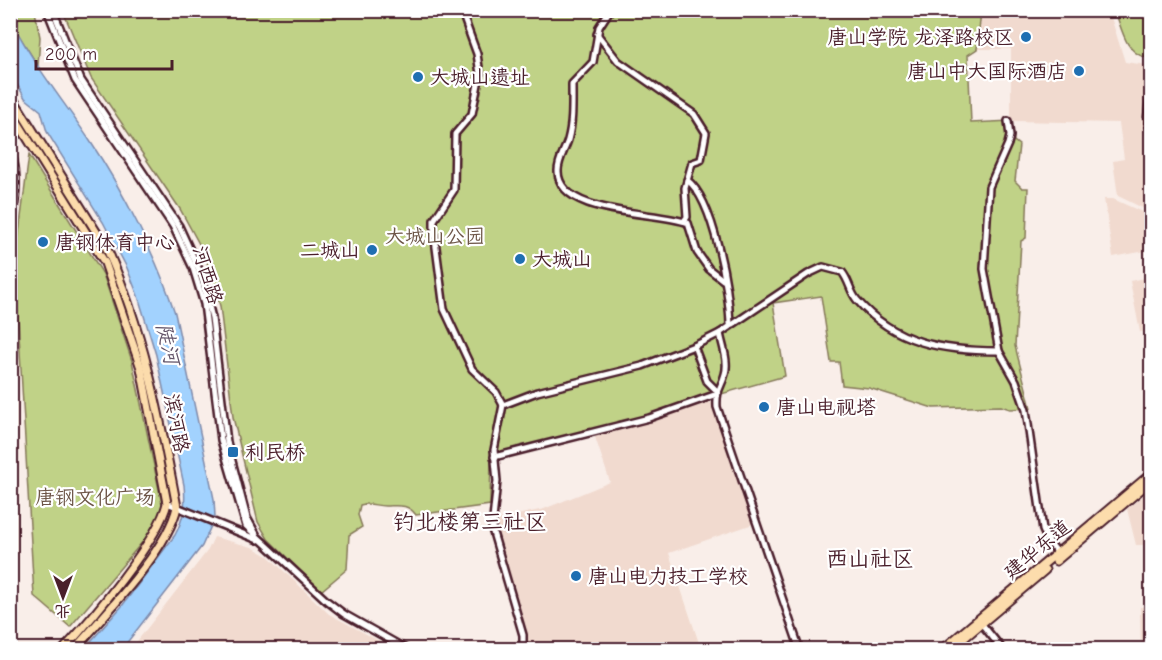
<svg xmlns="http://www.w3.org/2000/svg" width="1162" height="660" font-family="'Comic Neue','LXGW WenKai TC',sans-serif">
<rect width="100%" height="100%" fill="#f9eee9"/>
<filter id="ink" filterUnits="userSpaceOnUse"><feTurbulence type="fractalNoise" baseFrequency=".0167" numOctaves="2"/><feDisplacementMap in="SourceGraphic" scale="12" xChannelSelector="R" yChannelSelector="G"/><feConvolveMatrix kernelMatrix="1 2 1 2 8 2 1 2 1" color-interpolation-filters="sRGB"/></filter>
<g filter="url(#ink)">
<g fill="#f1dacf">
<path d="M981 11H1109L1125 62 1147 65 1144 133 1151 212 1118 196 1113 161 1124 159 1119 123 1011 121V49H977Z"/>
<path d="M1104 199H1113L1151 216V250L1113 257Z"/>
<path d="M1151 277V330L1140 332 1130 281Z"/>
<path d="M708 402 715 404 721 430 753 524 669 553 701 649 526 650 524 627 490 521 544 509 610 482 595 437Z"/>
<path d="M1151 489V545H1136L1127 509Z"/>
<path d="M214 537 252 547 268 556 329 614 394 649H131L208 550Z"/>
<path d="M1151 606V649H1141L1140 607Z"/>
</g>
<g fill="#c0d287" stroke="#857859" stroke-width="1.5">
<path d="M10 11H35L40 37 38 66 18 34Z"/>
<path d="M63 11H981L977 49 968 55 971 123 1011 121 1014 141 1019 145 1015 181 1022 188H1028L1026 238 1021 241 1015 346 1031 408 1010 409 1001 406 933 408 869 388 842 385 839 362H831L821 296 773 303 785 376 593 430 491 454 490 505 416 515C408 503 397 506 385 506 375 506 371 502 360 505L358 515 362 527 349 535 347 569 321 591 268 539 258 522 233 417 220 306 205 255 180 209 91 78Z"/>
<path d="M1115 11H1151L1145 57C1125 52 1122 29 1115 11Z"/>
<path d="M29 155 103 274 132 361 162 504V514L156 526 70 627 34 596 15 264Z"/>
</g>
<path fill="#a2d2fe" stroke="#7f8aaa" stroke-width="1.5" d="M10 17C31 62 63 100 90 141 124 192 156 256 175 313L214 499 215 517 202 546 122 649H84L122 606 175 535C184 518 186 504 184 485L156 355 138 296 127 268 103 222 47 132 41 111 25 98 11 74Z"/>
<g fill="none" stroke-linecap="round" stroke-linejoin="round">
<g stroke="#4a1f2b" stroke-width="10">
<g id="minor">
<path d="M47 10 75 80 173 226 193 268 204 304 221 440 246 526 327 601 344 614 408 650"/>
<path d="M53 10 81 80 179 226 201 274 212 318 227 442 247 518 256 534"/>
<path d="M461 10 477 54 480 74 472 114 455 134 454 190 434 220V232L444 309 472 369 496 392 503 405 537 392 642 366 694 346 720 333 808 274 823 267 842 272C849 280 850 292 857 300 895 344 944 351 999 351"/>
<path d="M610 10 599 27 593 62 572 84C572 103 573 122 568 140 565 150 558 160 558 171 558 216 657 211 688 223L697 252 709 269 723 280"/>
<path d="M597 34 618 61 694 114 706 133 701 160 692 163 685 188 687 217 684 221"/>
<path d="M1008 121 1010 136 1008 144 989 187 984 269 999 351 1016 381 1026 410 1043 530 1047 539 1060 556"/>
<path d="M687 180C714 200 729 290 730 324"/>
<path d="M720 333C722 345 729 361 725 374 721 389 716 389 717 407L800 650"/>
<path d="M694 346 707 381 716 390"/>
<path d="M503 405 494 450 497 481 492 529 523 635V650"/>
<path d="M494 457 649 418 717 394"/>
<path d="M167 503 258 540"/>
<path d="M981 623 1003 650"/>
</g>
</g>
<g stroke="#4a1f2b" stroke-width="11">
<g id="major">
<path d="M1152 81 1148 117 1152 138"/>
<path d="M10 94 107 249C144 331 160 418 177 507 168 550 104 615 74 650"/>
<path d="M10 110 105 263 141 368 167 503C160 538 90 621 63 650"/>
<path d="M1056 561 1152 480"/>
<path d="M942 650 1152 473"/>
<path d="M950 650 1045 570"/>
</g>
</g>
<use href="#minor" stroke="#fff" stroke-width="5"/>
<use href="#major" stroke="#fcdcac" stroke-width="7"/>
<g stroke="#4a1f2b" stroke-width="4">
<path id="rail" d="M10 142C22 166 20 190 16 216"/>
</g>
<use href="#rail" stroke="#fff" stroke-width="1.5" stroke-dasharray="4.5" stroke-linecap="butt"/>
</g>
</g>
<g fill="#1f6fb2" stroke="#fff" stroke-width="2">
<circle cx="1026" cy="37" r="6"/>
<circle cx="1079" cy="71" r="6"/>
<circle cx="418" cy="77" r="6"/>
<circle cx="43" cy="242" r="6"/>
<circle cx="372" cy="250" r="6"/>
<circle cx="520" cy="259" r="6"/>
<circle cx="764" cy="407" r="6"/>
<rect x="227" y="446" width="12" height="12" rx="3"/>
<circle cx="576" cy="576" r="6"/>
</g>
<g text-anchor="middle" stroke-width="4.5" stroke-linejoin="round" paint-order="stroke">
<g font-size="20" fill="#4a1f2b" stroke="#fff" text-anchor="start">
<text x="1014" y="44" text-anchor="end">唐山学院 龙泽路校区</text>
<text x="1067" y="78" text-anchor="end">唐山中大国际酒店</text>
<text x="430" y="84">大城山遗址</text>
<text x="55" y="249">唐钢体育中心</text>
<text x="360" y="257" text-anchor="end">二城山</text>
<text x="532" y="266">大城山</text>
<text x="776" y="414">唐山电视塔</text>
<text x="245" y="459">利民桥</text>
<text x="588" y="583">唐山电力技工学校</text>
</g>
<g font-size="20" fill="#6d5547" stroke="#fff">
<text x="435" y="243">大城山公园</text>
<text x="95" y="504">唐钢文化广场</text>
</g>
<g font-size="20" fill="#4a1f2b" stroke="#fff">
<text transform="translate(208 275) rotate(73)" y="7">河西路</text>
<text transform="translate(177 423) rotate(79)" y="7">滨河路</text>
<text transform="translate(1037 549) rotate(-40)" y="7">建华东道</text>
</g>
<g font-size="21" font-style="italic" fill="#64556a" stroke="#fff">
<text transform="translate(168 344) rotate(77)" y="7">陡河</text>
</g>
<g font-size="22" fill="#4a1f2b" stroke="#fff">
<text x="470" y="529">钓北楼第三社区</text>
<text x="870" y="566">西山社区</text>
</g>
</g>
<rect width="1162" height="660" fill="none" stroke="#fff" stroke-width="36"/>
<rect x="18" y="18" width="1126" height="624" fill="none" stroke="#4a1f2b" stroke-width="2" filter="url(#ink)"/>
<g transform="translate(63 597) rotate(180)" stroke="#ffffff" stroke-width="4.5" paint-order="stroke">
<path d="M0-4.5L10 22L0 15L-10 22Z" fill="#4a1f2b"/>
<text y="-9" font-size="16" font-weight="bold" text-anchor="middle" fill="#4a1f2b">北</text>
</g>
<path d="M36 60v9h136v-9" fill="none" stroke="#4a1f2b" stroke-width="3"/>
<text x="45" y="60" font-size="18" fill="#4a1f2b" stroke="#ffffff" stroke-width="4.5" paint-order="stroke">200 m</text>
</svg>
